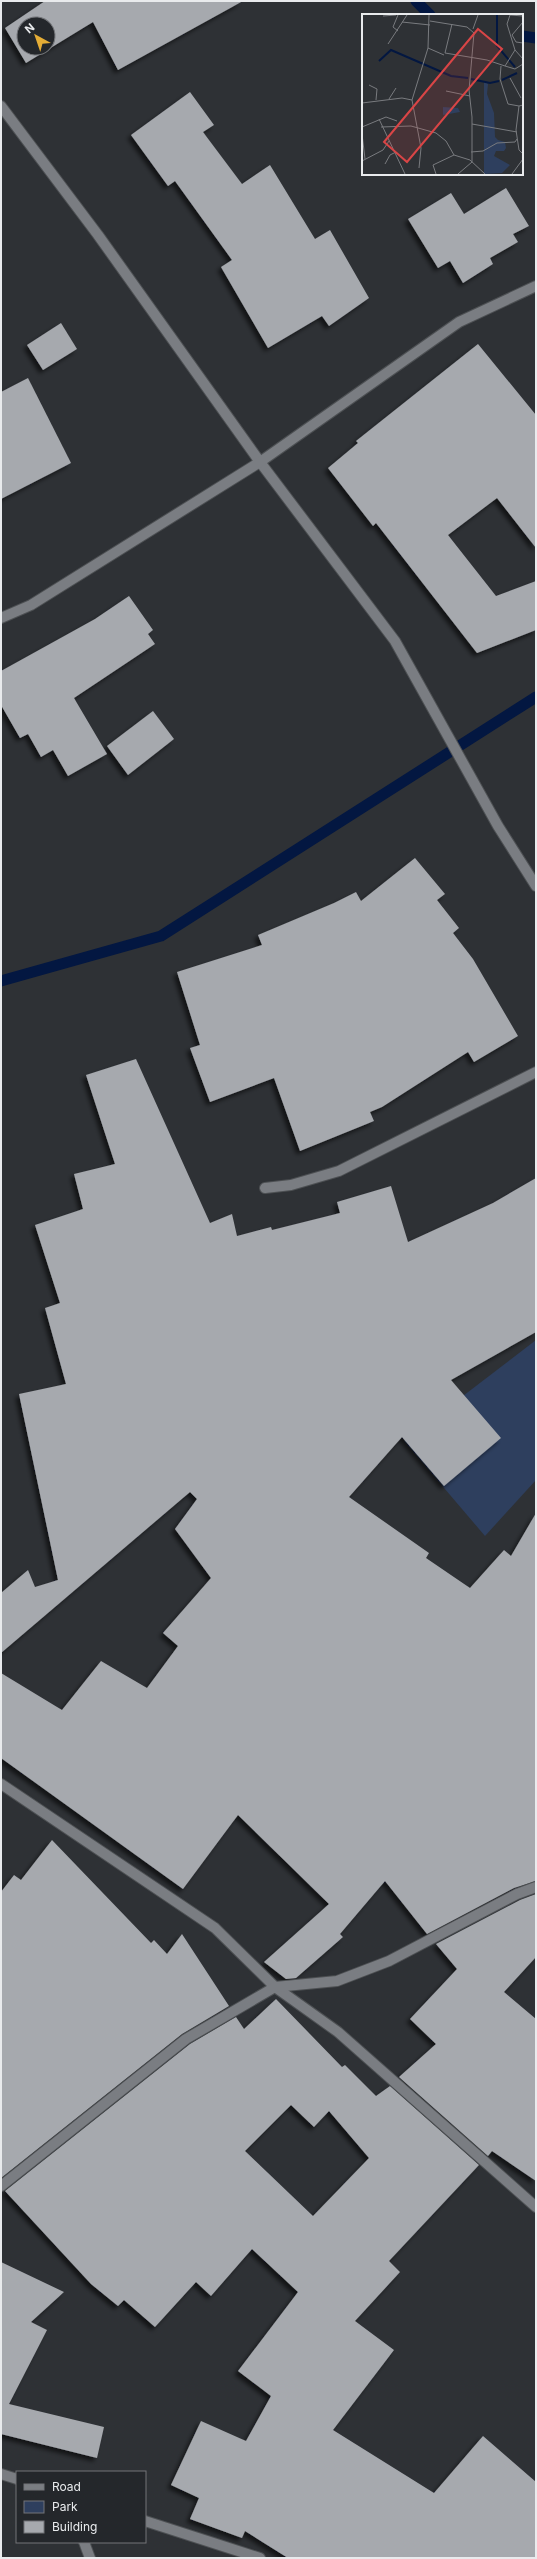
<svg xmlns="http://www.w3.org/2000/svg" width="537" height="2559" font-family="Inter,sans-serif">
<defs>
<filter id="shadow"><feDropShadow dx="-3.5" dy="3.5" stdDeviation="2" flood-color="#0009"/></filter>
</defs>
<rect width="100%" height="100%" fill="#2e3135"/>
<path fill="#2e3f5e" d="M536 1340V1480L485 1536 404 1441Z"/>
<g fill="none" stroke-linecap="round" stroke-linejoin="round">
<g stroke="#031741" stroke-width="11">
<path d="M416 1 430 15"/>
<path d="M522 36 536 38"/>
<path d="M1 981 161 936 536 697"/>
</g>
</g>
<g fill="#a6a9ae" fill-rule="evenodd" filter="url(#shadow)">
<path d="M45 1H243L118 70 93 22 26 63 5 28ZM24 24H48V48H24Z"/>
<path d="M190 92 214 125 203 132 242 184 270 165 315 239 330 230 369 298 329 326 322 316 268 348 221 267 232 260 175 181 168 186 131 135Z"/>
<path d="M506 188 529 226 513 234 518 242 490 258 493 264 463 283 450 261 438 268 408 219 451 193 464 214Z"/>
<path d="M61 323 77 349 43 370 27 345Z"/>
<path d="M478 344 536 415V548L497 498 448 535 496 596 536 581V630L477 653 376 523 373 526 328 468 358 443 356 441Z"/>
<path d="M28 378 71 463 1 499V392Z"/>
<path d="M129 596 153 630 148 634 155 644 74 698 107 754 68 776 53 750 41 757 28 734 20 738 1 705V671L95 619Z"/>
<path d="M153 711 174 739 128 775 107 746Z"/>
<path d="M415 858 445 894 437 900 459 928 453 933 473 959 518 1036 474 1062 468 1052 382 1107 370 1112 374 1121 300 1151 274 1078 210 1102 190 1048 200 1045 177 972 262 945 258 935 334 903 356 892 361 901Z"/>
<path d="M136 1059 210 1223 232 1214 237 1236 271 1227 272 1230 340 1213 337 1202 391 1186 408 1242 493 1203 536 1178V1332L451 1380 501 1438 444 1486 402 1437 349 1497 429 1553 426 1558 470 1588 504 1550 511 1556 536 1513V1881L514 1888 427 1934 385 1881 340 1934 343 1937 296 1978 286 1979 264 1962 329 1904 238 1815 183 1889 1 1758V1673L62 1710 101 1661 147 1688 178 1646 163 1633 211 1578 175 1529 197 1499 190 1492 1 1653V1593L28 1570 35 1587 58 1580 19 1394 66 1384 45 1308 60 1303 35 1225 83 1209 74 1174 115 1164 86 1075Z"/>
<path d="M52 1840 151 1943 154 1940 167 1954 182 1934 229 2006 182 2034 1 2178V1892L14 1875 21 1880Z"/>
<path d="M536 1894V1957L504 1992 536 2019V2181L492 2151 488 2156 399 2077 436 2044 410 2019 457 1969 436 1944 520 1900Z"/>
<path d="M276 1999 342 2067 345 2065 376 2096 390 2086 479 2165 389 2261 400 2272 355 2321 394 2350 333 2430 434 2493 483 2436 536 2482V2558H288L245 2531 242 2538 190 2519 199 2498 171 2485 201 2421 246 2441 271 2396 238 2371 298 2292 252 2249 211 2296 196 2282 155 2327 124 2300 118 2306 91 2284 5 2191 190 2044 236 2017 244 2029ZM291 2105 314 2127 329 2111 369 2158 313 2216 245 2151Z"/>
<path d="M1 2262 64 2292 31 2322 47 2330 9 2404 104 2427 97 2458 1 2434Z"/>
</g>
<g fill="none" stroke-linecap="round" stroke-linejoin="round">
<g stroke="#4d5053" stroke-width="12">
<g id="minor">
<path d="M1 106 98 235 260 462 395 641 498 826 536 886"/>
<path d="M1 618 31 605 260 462 459 322 536 286"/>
<path d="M265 1188 291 1185 339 1171 536 1072"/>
<path d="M1 1784 215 1928 275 1987 338 2032 536 2207"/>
<path d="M1 2186 186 2039 275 1987 337 1981 389 1961 517 1894 536 1887"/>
<path d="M1 2474 17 2479"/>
<path d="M145 2521 260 2558"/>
<path d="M84 2542 90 2558"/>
</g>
</g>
<use href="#minor" stroke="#7a7d82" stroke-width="10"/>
</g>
<g transform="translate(362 14)">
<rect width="161" height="161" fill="#2e3135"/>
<path d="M122 67 126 70 125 80 132 99 133 123 136 126 143 128 144 134 142 137H134L132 142 148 151 140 159 122 160ZM81 93 96 94 98 98 81 101Z" fill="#2e3f5e"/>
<path fill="none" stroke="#031741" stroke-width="2" d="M135 1V32L153 53M17 47 29 36 89 62 106 64M109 65 128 69 137 67M140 66 155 59"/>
<path fill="none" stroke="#797b7f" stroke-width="1" d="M36 1 31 13 36 17M148 1 161 2M21 2 34 1M68 7 105 13 112 19 107 76 110 103V148L96 160M40 8 68 11M161 8 150 21 154 28 161 29M90 10 83 39 125 46 143 52 153 36 145 10 148 1M111 15 116 1M26 30 45 1M66 34 82 41M153 36 161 45M139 52 138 65 146 90 157 92M143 52 153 55 161 50M148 64 159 84M7 71 15 75 14 86M84 77 108 82M27 85 34 74M0 89 40 84 50 86M161 91 157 92 154 116 157 136 161 140M17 105 43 160M110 110 155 118M0 113 24 103 35 107M19 113 49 112 74 119 84 127 92 141 108 146 123 160M0 120 3 145M109 138 121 137 135 129 153 128 155 125M0 147 21 136 27 127M23 150 28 141 34 138M57 154 59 134 50 86 66 34 67 1M74 160 71 151 92 141M150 160 161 145"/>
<path fill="#d94546" fill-opacity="0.15" stroke="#d94546" stroke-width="2" d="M116 15 140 35 45 148 22 128Z"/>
<rect width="161" height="161" fill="none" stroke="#e9ebed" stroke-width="2"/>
</g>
<rect width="537" height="2559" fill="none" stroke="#e9ebed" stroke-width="4"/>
<rect x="16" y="2471" width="130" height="72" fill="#24272b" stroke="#737579"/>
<rect x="24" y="2484" width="20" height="6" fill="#7a7d82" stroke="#737579"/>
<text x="52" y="2491" font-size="12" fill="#e9ebed">Road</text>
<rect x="24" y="2501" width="20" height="12" fill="#2e3f5e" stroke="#737579"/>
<text x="52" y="2511" font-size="12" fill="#e9ebed">Park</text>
<rect x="24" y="2521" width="20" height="12" fill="#a6a9ae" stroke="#737579"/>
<text x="52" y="2531" font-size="12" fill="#e9ebed">Building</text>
<g transform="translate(36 36) rotate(320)"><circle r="19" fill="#24272b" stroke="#737579"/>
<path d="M0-3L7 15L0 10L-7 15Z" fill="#e5ad36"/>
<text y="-6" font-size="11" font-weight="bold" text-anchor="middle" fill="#e9ebed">N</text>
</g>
</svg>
